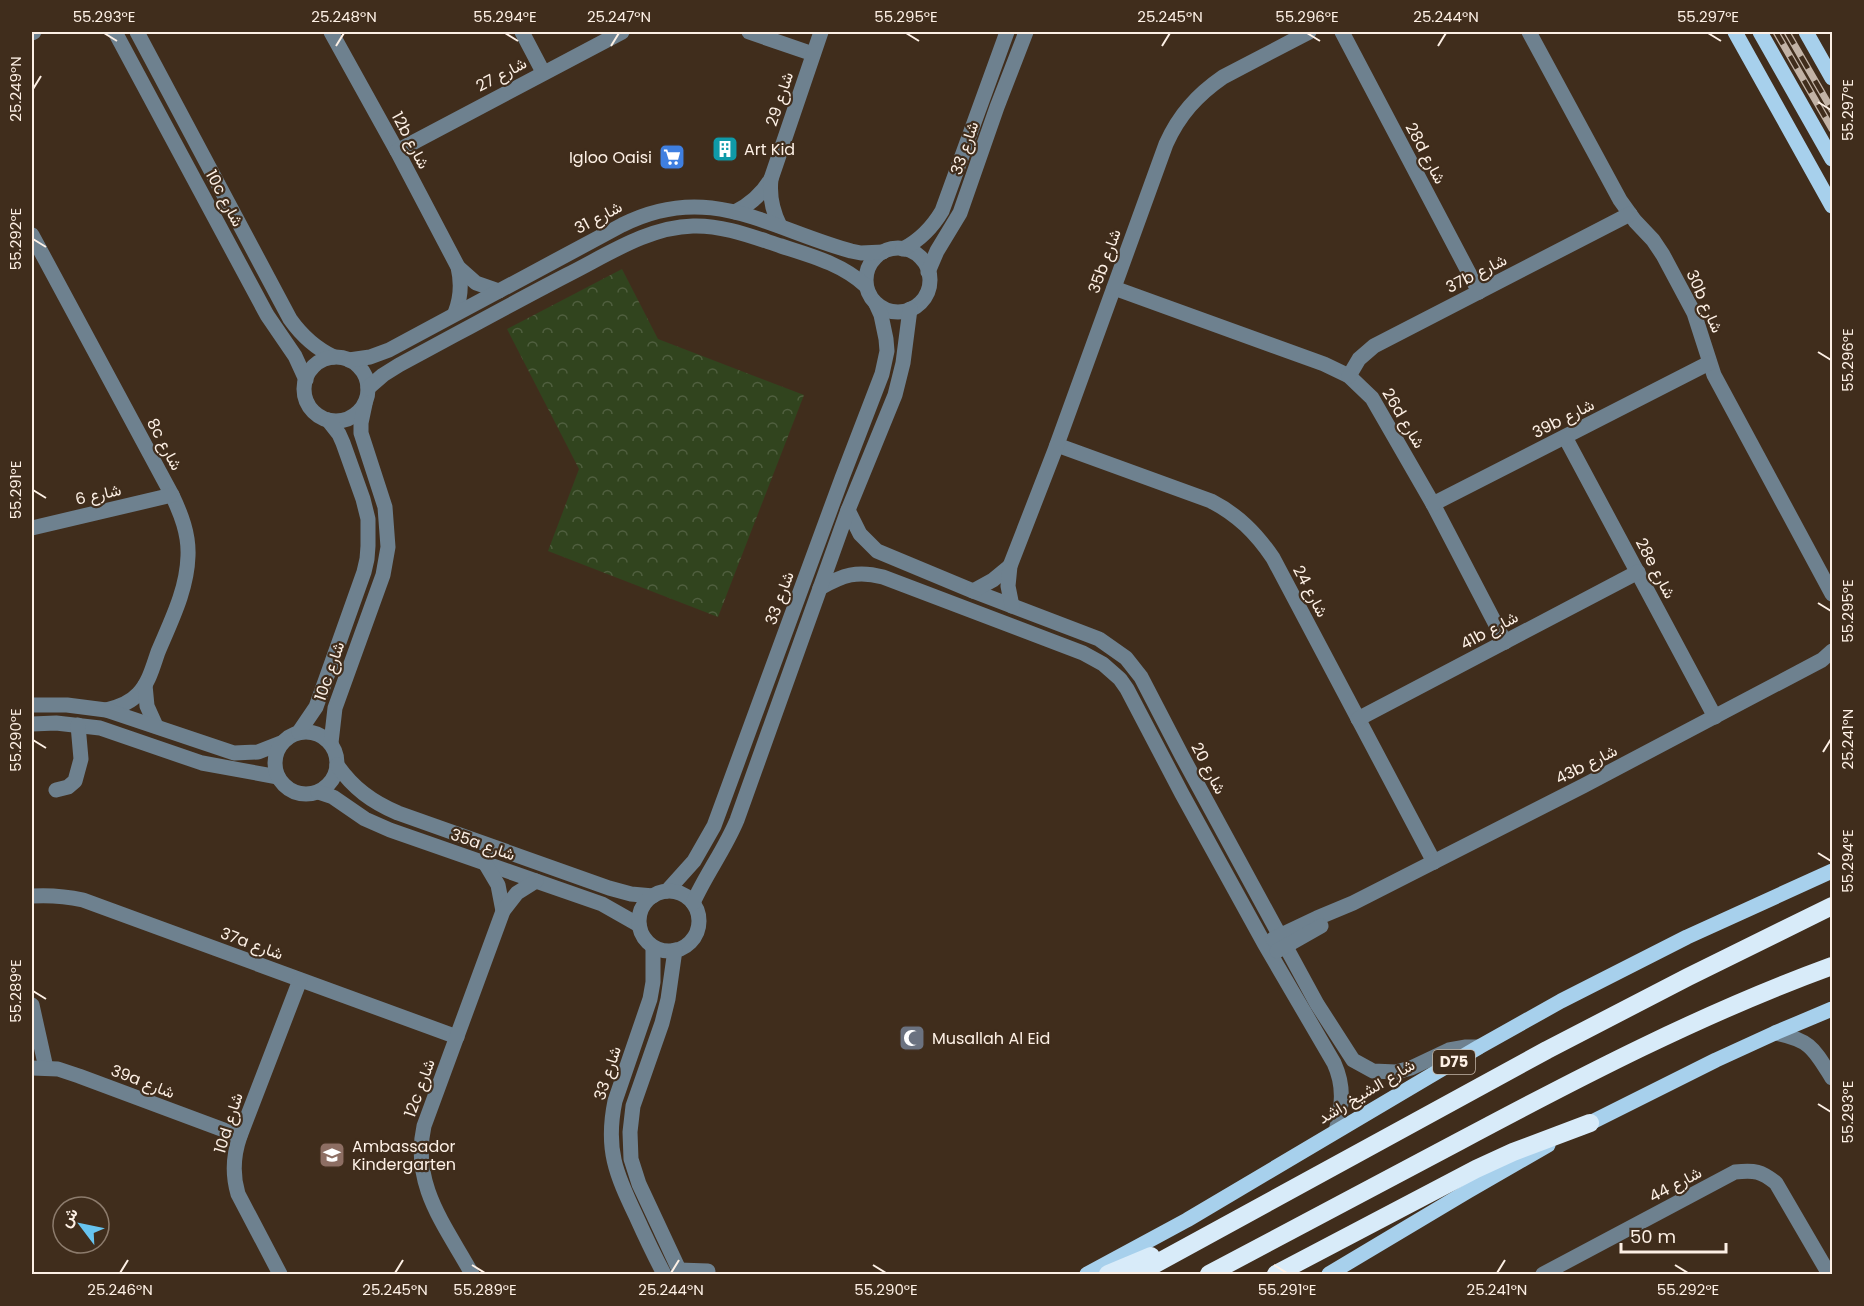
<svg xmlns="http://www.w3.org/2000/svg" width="1864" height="1306" font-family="Poppins,Vazirmatn,sans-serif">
<defs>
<pattern id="park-crowns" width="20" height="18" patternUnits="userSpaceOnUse" patternTransform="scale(1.5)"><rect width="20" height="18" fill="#31441e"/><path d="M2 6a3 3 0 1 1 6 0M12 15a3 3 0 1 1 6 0" fill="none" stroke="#505f3f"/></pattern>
</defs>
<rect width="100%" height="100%" fill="#402d1c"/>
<path fill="url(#park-crowns)" d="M622 269 658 339 804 395 718 617 548 551 579 469 507 329Z"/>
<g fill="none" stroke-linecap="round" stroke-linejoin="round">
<g stroke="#6e818f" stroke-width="15">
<path d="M115 32 267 315 295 356 306 380"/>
<path d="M137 32 290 319C302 336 315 348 334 357"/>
<path d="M331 32 397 151 458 267C462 284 461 298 455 313"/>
<path d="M522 32 543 72"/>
<path d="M749 32 813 54"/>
<path d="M1342 32 1479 292"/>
<path d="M1529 32 1620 200 1635 221 1653 240 1663 255 1694 313 1714 375 1832 594"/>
<path d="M32 33 34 32"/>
<path d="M397 151 622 32"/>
<path d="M735 212C751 204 762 194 771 179"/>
<path d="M780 226C772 210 769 196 771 179L821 32"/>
<path d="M32 235 172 495C181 514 189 534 188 556 187 590 171 621 158 652 153 666 149 683 138 694 130 703 119 707 106 710"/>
<circle cx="898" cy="280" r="32"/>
<path d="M903 249C920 240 932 228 942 211L1007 32"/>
<path d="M458 267 476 283 499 291"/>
<path d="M928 272 937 251 960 213 997 107 1026 32"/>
<path d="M1114 288 1324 364 1349 376 1372 398 1433 504 1505 642"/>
<circle cx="336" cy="389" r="32"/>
<path d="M349 360 370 357 389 350 622 225C709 181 768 228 851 251L861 253 883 252"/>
<path d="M1349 376 1359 359 1374 346 1630 214"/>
<path d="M368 388 383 375 399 365C455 335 511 304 567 275 607 255 648 227 693 226 723 225 753 237 781 246 812 256 842 264 866 286"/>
<path d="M1565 437 1715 717"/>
<path d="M1057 445 1211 501C1238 515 1256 533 1273 558L1434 862"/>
<path d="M1433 504 1709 363"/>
<path d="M848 510 860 534 877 551 973 591 1099 639 1126 658 1141 677 1182 756 1317 1004 1353 1060 1373 1071 1396 1072 1411 1068 1449 1050 1466 1047H1479"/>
<path d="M32 528 172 495"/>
<path d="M820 588C843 575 857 570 883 577L1083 653 1103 664 1120 679 1127 689 1182 794 1264 943 1334 1063C1345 1087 1342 1107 1336 1131"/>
<path d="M973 591 993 580 1010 566"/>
<path d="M1012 606 1008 586 1010 566 1055 450 1166 144C1179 115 1197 95 1223 77L1309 32"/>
<path d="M145 685 147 706 156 726"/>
<path d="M32 705H67L106 710 234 753 258 752 281 743"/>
<path d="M1358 719 1638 572"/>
<path d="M32 724 56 723 100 728 202 763 278 777"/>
<circle cx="306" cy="763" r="31"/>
<path d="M299 732 316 707 364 572 367 559 368 546V519L363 499 343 443 339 434 328 420"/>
<path d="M331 743 335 708 383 575 388 547 385 507 361 433V423L365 404"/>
<path d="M337 765C353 788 372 802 398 813L609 888 631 894 653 896"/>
<path d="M56 790 68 787 75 781 81 759 78 725"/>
<path d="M318 792 333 797 365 819 390 830 602 904 639 925"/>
<path d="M485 863 498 885 503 911"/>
<path d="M667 891 694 861 714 826 842 478 882 374 887 351 886 339 881 315 876 304"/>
<circle cx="669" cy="921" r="30"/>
<path d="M32 896C49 895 65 896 83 900L457 1037"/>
<path d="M693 903C706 874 725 849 737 820L848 510 895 395 903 363 910 309"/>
<path d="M1273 939 1317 918 1353 903 1583 786 1822 660 1832 651"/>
<path d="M653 947V982L650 999 615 1101C605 1149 616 1174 636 1216 645 1236 654 1255 664 1274"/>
<path d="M675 950 668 999 662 1023 633 1106 630 1132 631 1159 639 1184 681 1274"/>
<path d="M1277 951 1321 926"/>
<path d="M32 1005 46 1068"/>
<path d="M1775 1033C1811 1040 1814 1049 1832 1078"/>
<path d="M32 1068 58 1069 79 1076 240 1136"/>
<path d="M679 1270 708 1271"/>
<path d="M280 1274 238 1194C232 1174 233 1156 240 1136L300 980"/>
<path d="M472 1274C445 1225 411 1185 424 1126L503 911 517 893 536 881"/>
<path d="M1543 1274 1735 1172C1755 1170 1761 1171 1776 1183L1829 1274"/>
</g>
<g stroke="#a7d0ec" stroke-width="15">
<path d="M1735 32 1832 206"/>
<path d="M1760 32 1832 159"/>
<path d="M1806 32 1832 78"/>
<path d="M1580 1128 1716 1060 1775 1033 1832 1009"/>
<path d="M1087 1274 1187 1220 1479 1047 1561 1001 1687 937 1832 871"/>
<path d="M1329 1274 1468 1191 1548 1145"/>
</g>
<g stroke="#d8ebf9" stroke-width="18">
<path d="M1108 1274 1151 1256"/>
<path d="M1137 1274 1547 1050 1688 977 1832 906"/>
<path d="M1209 1274C1292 1230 1375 1186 1458 1142 1580 1077 1703 1013 1832 966"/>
<path d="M1276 1274 1476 1169 1513 1152 1590 1123"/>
</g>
<g stroke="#c2b3a6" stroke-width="7">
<g id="rail">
<path d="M1776 32 1832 129"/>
<path d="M1787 32 1832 110"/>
</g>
</g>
<use href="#rail" stroke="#402d1c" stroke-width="4.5" stroke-dasharray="14" stroke-linecap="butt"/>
</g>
<path fill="none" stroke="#fdf0e5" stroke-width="2" d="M104 33 117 41M505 33 518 41M906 33 919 41M1307 33 1320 41M1708 33 1721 41M336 46 344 33M611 46 619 33M1162 46 1170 33M1438 46 1446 33M33 89 41 76M1818 102 1831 110M33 239 46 247M1818 352 1831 360M33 490 46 498M1818 603 1831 611M33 740 46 748M1823 752 1831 739M1818 853 1831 861M33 991 46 999M1818 1104 1831 1112M472 1265 485 1273M873 1265 886 1273M1274 1265 1287 1273M1675 1265 1688 1273M120 1273 128 1260M395 1273 403 1260M671 1273 679 1260M1497 1273 1505 1260"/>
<defs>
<g id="building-square" transform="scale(1.35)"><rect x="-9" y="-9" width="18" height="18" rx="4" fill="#0f9aa8" stroke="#402d1c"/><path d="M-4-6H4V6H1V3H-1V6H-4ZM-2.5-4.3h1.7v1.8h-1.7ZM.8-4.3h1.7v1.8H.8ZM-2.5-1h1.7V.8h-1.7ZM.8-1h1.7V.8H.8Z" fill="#fff"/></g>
<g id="supermarket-square" transform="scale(1.35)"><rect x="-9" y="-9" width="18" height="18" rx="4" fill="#3f7fe0" stroke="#402d1c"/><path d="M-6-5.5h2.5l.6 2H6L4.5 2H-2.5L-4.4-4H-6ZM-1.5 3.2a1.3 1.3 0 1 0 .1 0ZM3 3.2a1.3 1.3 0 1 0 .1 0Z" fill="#fff"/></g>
<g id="mosque-square" transform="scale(1.35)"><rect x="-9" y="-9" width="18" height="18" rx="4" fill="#6b7280" stroke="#402d1c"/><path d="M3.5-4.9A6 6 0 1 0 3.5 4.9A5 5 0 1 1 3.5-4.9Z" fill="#fff"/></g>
<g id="school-square" transform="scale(1.35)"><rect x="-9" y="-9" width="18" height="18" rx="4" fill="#8d6e63" stroke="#402d1c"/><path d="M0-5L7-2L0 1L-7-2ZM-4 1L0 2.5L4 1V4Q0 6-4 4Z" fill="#fff"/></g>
</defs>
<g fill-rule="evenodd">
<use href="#building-square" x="725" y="149"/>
<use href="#supermarket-square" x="672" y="157"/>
<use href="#mosque-square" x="912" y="1038"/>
<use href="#school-square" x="332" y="1155"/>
</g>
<g text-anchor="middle" stroke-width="4.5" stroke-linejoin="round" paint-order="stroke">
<rect fill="#402d1c" stroke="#c4b6a9" stroke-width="1.5" x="1433" y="1050" width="42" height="24" rx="4.5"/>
<g font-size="15" font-weight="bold" fill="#fdf0e5">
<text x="1454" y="1067">D75</text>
</g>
<g font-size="16" fill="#fdf0e5" stroke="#402d1c">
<text transform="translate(501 74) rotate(-28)" y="6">شارع 27</text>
<text transform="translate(779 99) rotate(-72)" y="6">شارع 29</text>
<text transform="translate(411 140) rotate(62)" y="6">12b شارع</text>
<text transform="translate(964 148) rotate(-71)" y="6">شارع 33</text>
<text transform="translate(1426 153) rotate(62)" y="6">28d شارع</text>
<text transform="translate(225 198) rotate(62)" y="6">10c شارع</text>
<text transform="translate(598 217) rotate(-28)" y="6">شارع 31</text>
<text transform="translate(1104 261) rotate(-70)" y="6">35b شارع</text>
<text transform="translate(1476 273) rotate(-27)" y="6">37b شارع</text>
<text transform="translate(1705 301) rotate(66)" y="6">30b شارع</text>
<text transform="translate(1404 418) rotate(59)" y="6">26d شارع</text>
<text transform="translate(1563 418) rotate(-27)" y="6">39b شارع</text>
<text transform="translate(165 444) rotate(62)" y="6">8c شارع</text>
<text transform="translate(98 494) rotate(-13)" y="6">شارع 6</text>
<text transform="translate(1656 568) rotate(62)" y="6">28e شارع</text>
<text transform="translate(1311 591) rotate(62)" y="6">شارع 24</text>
<text transform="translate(779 598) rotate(-70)" y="6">شارع 33</text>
<text transform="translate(1489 630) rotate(-28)" y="6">41b شارع</text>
<text transform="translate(329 671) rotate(-71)" y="6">10c شارع</text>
<text transform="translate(1586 764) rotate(-27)" y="6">43b شارع</text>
<text transform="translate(1209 768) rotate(62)" y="6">شارع 20</text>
<text transform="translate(483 844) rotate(19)" y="6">35a شارع</text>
<text transform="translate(252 943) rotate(20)" y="6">37a شارع</text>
<text transform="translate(607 1073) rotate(-72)" y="6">شارع 33</text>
<text transform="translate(143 1081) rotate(21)" y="6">39a شارع</text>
<text transform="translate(419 1088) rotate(-70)" y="6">12c شارع</text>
<text transform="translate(1366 1091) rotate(-31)" y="6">شارع الشيخ راشد</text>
<text transform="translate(228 1123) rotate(-73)" y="6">10d شارع</text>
<text transform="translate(1675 1184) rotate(-28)" y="6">شارع 44</text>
</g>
<g font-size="16" fill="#fdf0e5" stroke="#402d1c" text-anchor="start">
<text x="744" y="155">Art Kid</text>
<text x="652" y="163" text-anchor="end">Igloo Oaisi</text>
<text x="932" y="1044">Musallah Al Eid</text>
<text x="352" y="1152">Ambassador<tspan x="352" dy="18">Kindergarten</tspan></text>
</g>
</g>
<rect width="1864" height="1306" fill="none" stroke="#402d1c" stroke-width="66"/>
<g transform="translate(81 1225) rotate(302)"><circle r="28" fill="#402d1c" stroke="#8c7b6c" stroke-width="1.5"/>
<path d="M0-4.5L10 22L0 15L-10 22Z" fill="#67c4f0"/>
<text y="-9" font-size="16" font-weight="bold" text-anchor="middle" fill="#fdf0e5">ش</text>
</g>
<path d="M1621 1243v9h105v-9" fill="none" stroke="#fdf0e5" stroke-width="3"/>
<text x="1630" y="1243" font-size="18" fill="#fdf0e5" stroke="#402d1c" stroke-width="4.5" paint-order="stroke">50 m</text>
<rect x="33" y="33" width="1798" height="1240" fill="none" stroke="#fdf0e5" stroke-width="2"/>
<g font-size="15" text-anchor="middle" fill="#fdf0e5">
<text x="104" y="22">55.293°E</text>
<text x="344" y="22">25.248°N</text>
<text x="505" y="22">55.294°E</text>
<text x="619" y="22">25.247°N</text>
<text x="906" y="22">55.295°E</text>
<text x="1170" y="22">25.245°N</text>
<text x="1307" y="22">55.296°E</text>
<text x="1446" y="22">25.244°N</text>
<text x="1708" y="22">55.297°E</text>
<text transform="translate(16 89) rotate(-90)" y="5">25.249°N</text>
<text transform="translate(1848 110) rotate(-90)" y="5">55.297°E</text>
<text transform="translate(16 239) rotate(-90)" y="5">55.292°E</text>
<text transform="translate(1848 360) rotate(-90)" y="5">55.296°E</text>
<text transform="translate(16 490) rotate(-90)" y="5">55.291°E</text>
<text transform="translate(1848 611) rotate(-90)" y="5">55.295°E</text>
<text transform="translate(1848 739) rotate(-90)" y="5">25.241°N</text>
<text transform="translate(16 740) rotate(-90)" y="5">55.290°E</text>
<text transform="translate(1848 861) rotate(-90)" y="5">55.294°E</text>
<text transform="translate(16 991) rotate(-90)" y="5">55.289°E</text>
<text transform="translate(1848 1112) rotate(-90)" y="5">55.293°E</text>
<text x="120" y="1295">25.246°N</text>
<text x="395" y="1295">25.245°N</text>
<text x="485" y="1295">55.289°E</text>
<text x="671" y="1295">25.244°N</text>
<text x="886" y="1295">55.290°E</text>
<text x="1287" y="1295">55.291°E</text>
<text x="1497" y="1295">25.241°N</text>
<text x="1688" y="1295">55.292°E</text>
</g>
</svg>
